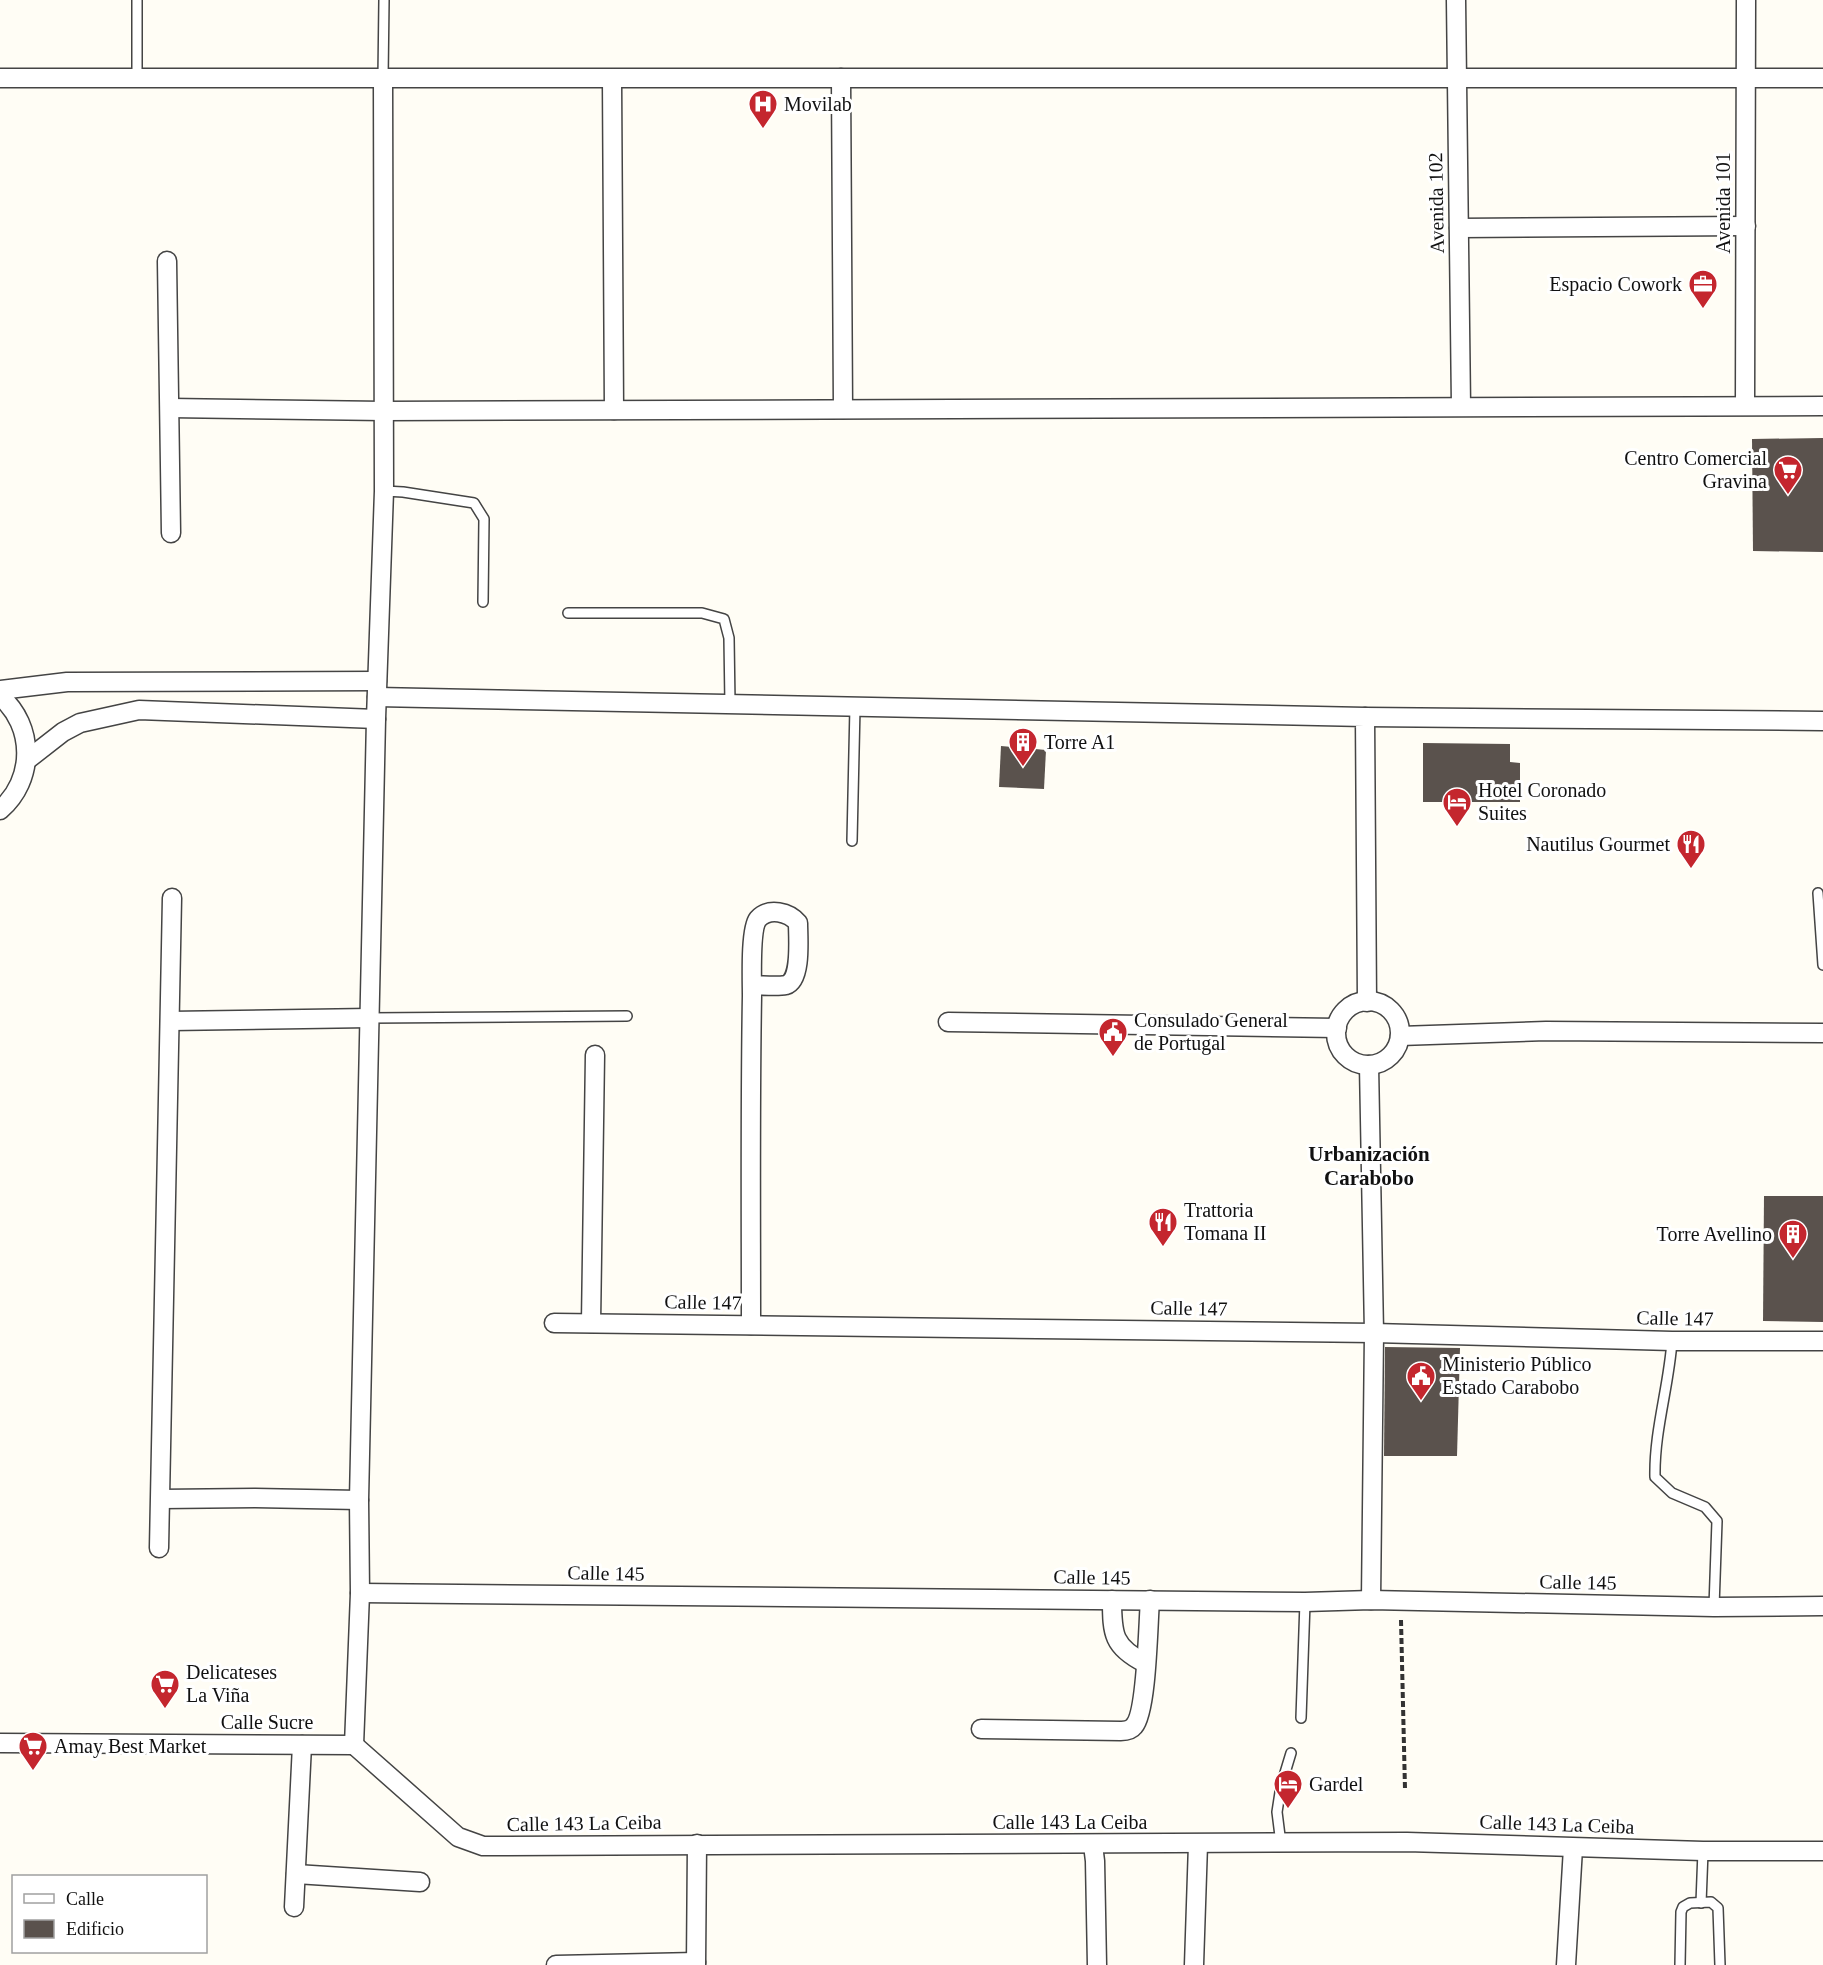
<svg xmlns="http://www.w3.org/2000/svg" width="1823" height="1965" font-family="'Times New Roman',serif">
<rect width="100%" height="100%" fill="#fffdf5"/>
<g fill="#5a524d">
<path d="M1823 438V552L1753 551 1752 439Z"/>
<path d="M1423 743 1510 744V762L1520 763V802H1423Z"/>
<path d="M1001 746 1046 750 1044 789 999 787Z"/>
<path d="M1764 1196H1823V1322L1763 1321Z"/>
<path d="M1385 1347 1460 1348 1457 1456H1384Z"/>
</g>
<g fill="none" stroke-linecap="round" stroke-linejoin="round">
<g stroke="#444" stroke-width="12">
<g id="service">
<path d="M383 78 384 0"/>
<path d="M137 79V0"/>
<path d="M384 491 403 492 474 503 484 519 483 602"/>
<path d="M568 613H702L724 619 729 638 730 704"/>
<path d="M852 841 855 707"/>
<path d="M1818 893 1823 965"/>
<path d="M370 1018 627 1016"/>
<path d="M1672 1341C1669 1386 1654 1431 1655 1477L1672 1493 1705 1507 1717 1521 1714 1607"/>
<path d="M1301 1718 1305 1602"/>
<path d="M1281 1844 1277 1812 1281 1786 1291 1753"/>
<path d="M1701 1903 1703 1851"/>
<path d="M1680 1965 1681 1912 1683 1907 1690 1903 1711 1902 1718 1908 1720 1965"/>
</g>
</g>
<g stroke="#444" stroke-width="21">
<g id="minor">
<path d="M1456 0 1461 406"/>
<path d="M0 78H1823"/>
<path d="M841 78 843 409"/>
<path d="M612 79 614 410"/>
<path d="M1459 228 1746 226"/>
<path d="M167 261 171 533"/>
<path d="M1745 405 1746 0"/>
<path d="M170 408 384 411 1823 406"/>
<path d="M0 690 67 682 377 681"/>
<path d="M0 696C35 726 35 780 0 810"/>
<path d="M377 697 1365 717 1367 1002"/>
<path d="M1365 717 1823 721"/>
<path d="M27 760 63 732 80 723 139 710 376 719"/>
<circle cx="1368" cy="1033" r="32"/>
<path d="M170 1021 370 1018"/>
<path d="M948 1022 1337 1028"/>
<path d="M1400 1036 1546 1031 1823 1033"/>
<path d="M1369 1065 1374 1333 1371 1600"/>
<path d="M554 1323 1374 1333 1672 1341H1823"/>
<path d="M591 1323 595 1055"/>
<path d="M751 1325C751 1215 750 1106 752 996 752 981 750 929 758 919 769 907 789 912 798 923 798 937 802 980 786 985 776 987 762 985 752 985"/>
<path d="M161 1499 255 1498 359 1500"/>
<path d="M159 1548 172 898"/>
<path d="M360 1593 1305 1602 1371 1600 1714 1607 1823 1606"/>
<path d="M1112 1600C1112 1634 1113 1647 1145 1663"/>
<path d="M981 1729 1121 1731C1126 1731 1131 1730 1134 1726 1147 1712 1148 1624 1150 1600"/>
<path d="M0 1743 354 1745"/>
<path d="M354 1745 360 1593 359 1500 376 719 384 491 383 78"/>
<path d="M354 1745 458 1837 483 1846 1407 1842 1703 1851H1823"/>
<path d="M1093 1845 1095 1861 1097 1965"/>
<path d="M296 1874 420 1882"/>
<path d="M294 1907 302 1745"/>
<path d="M556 1965 696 1962"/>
<path d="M696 1965 697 1844"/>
<path d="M1194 1965 1198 1844"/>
<path d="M1566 1965 1573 1848"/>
</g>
</g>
<path stroke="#333" stroke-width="4" stroke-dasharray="6 3" stroke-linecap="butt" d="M1401 1620 1405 1789"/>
<use href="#service" stroke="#fff" stroke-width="9"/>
<use href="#minor" stroke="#fff" stroke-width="18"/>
</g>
<defs>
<g id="hospital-pin" transform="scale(1.5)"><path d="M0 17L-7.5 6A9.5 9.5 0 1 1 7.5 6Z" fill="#c4262e" stroke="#fff"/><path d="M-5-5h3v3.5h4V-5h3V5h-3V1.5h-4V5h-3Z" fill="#fff"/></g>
<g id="office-pin" transform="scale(1.5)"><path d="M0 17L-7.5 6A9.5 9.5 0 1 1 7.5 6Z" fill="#c4262e" stroke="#fff"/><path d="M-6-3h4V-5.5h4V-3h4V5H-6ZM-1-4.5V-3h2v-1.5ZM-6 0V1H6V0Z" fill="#fff"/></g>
<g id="supermarket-pin" transform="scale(1.5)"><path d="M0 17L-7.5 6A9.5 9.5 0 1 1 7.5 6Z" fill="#c4262e" stroke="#fff"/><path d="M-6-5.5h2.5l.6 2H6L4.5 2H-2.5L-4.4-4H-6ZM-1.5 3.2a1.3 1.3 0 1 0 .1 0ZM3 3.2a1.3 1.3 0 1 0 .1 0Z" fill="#fff"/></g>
<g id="building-pin" transform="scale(1.5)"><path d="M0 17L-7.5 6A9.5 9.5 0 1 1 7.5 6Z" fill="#c4262e" stroke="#fff"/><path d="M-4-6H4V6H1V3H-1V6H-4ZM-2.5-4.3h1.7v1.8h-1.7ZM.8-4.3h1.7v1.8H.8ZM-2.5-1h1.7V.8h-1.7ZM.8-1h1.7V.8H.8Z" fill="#fff"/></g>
<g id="hotel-pin" transform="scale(1.5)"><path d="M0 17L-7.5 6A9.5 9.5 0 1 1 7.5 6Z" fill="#c4262e" stroke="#fff"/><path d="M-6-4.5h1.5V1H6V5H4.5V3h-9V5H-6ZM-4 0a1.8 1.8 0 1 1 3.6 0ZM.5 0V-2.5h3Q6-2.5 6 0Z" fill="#fff"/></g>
<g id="restaurant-pin" transform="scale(1.5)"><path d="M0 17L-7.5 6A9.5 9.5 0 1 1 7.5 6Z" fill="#c4262e" stroke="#fff"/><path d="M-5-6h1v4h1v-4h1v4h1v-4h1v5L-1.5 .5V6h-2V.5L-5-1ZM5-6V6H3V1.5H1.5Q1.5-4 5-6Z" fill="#fff"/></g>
<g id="civic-pin" transform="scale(1.5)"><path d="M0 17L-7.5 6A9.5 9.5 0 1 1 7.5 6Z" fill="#c4262e" stroke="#fff"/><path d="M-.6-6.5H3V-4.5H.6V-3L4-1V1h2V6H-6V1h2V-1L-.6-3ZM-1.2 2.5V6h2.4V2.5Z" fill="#fff"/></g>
</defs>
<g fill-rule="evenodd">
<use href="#hospital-pin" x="763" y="104"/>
<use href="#office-pin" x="1703" y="284"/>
<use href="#supermarket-pin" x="1788" y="470"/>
<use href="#building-pin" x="1023" y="742"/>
<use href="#hotel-pin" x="1457" y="802"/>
<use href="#restaurant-pin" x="1691" y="844"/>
<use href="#civic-pin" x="1113" y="1032"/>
<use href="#restaurant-pin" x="1163" y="1222"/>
<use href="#building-pin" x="1793" y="1234"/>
<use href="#civic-pin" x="1421" y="1376"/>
<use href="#supermarket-pin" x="165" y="1684"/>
<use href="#supermarket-pin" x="33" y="1746"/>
<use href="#hotel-pin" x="1288" y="1784"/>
</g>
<g text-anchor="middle" stroke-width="6" stroke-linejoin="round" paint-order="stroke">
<g font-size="20" fill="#111" stroke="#fff" text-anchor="start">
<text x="784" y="111">Movilab</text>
<text x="1682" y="291" text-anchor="end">Espacio Cowork</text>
<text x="1767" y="465" text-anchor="end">Centro Comercial<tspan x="1767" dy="23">Gravina</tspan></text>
<text x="1044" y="749">Torre A1</text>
<text x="1478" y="797">Hotel Coronado<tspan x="1478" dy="23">Suites</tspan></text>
<text x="1670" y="851" text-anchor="end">Nautilus Gourmet</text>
<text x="1134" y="1027">Consulado General<tspan x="1134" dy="23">de Portugal</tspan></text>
<text x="1184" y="1217">Trattoria<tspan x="1184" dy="23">Tomana II</tspan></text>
<text x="1772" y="1241" text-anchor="end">Torre Avellino</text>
<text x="1442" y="1371">Ministerio Público<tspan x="1442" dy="23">Estado Carabobo</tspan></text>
<text x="186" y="1679">Delicateses<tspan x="186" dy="23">La Viña</tspan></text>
<text x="54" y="1753">Amay Best Market</text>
<text x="1309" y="1791">Gardel</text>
</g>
<g font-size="20" fill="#111" stroke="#fff">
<text transform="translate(1436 203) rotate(-91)" y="7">Avenida 102</text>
<text transform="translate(1723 203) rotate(-90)" y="7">Avenida 101</text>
<text transform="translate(703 1302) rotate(1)" y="7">Calle 147</text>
<text transform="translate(1189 1308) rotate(1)" y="7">Calle 147</text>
<text transform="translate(1675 1318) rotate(1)" y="7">Calle 147</text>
<text transform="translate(606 1573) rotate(1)" y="7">Calle 145</text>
<text transform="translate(1092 1577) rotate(1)" y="7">Calle 145</text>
<text transform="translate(1578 1582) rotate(1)" y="7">Calle 145</text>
<text x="267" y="1729">Calle Sucre</text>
<text x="1070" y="1829">Calle 143 La Ceiba</text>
<text transform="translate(584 1823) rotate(-1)" y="7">Calle 143 La Ceiba</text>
<text transform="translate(1557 1824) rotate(2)" y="7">Calle 143 La Ceiba</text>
</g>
<g font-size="21" font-weight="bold" fill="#111" stroke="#fff">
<text x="1369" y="1161">Urbanización<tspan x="1369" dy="24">Carabobo</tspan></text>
</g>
</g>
<rect x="12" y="1875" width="195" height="78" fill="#ffffff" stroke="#a0a0a0" stroke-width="1.5"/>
<rect x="24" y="1894" width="30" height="9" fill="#ffffff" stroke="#a0a0a0" stroke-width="1.5"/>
<text x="66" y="1905" font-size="18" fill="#111111">Calle</text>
<rect x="24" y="1920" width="30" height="18" fill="#5a524d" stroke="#a0a0a0" stroke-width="1.5"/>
<text x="66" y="1935" font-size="18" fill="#111111">Edificio</text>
</svg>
